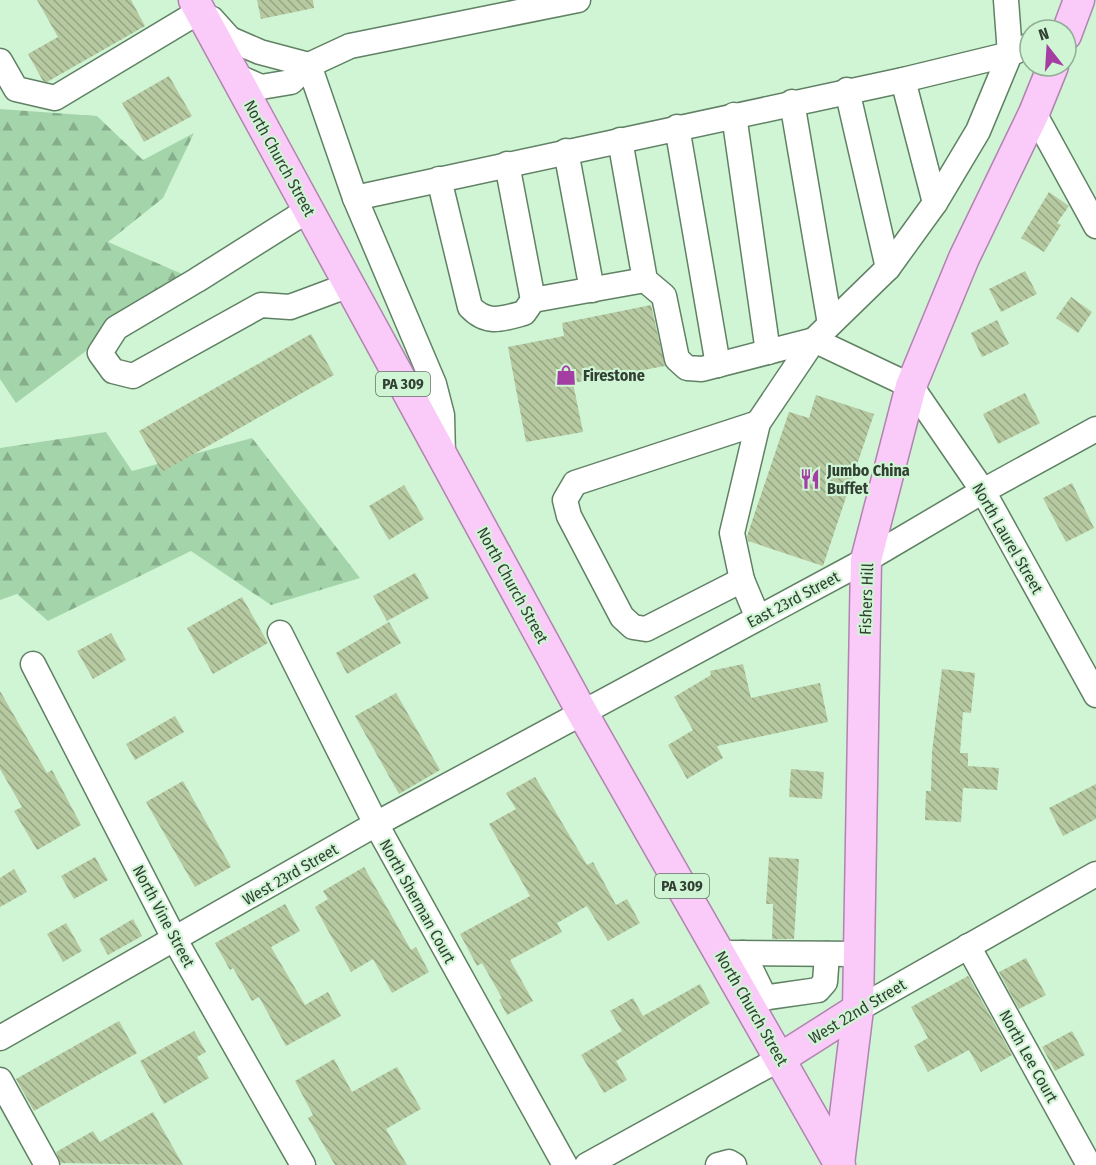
<svg xmlns="http://www.w3.org/2000/svg" width="1096" height="1165" font-family="'Fira Sans Condensed',sans-serif">
<defs>
<pattern id="forest-firs" width="22" height="20" patternUnits="userSpaceOnUse" patternTransform="scale(1.5)"><rect width="22" height="20" fill="#a4d5aa"/><path d="M5 1l3.5 6h-7zM16 11l3.5 6h-7z" fill="#86ae8b"/></pattern>
<pattern id="building-back-hatch" width="6" height="6" patternUnits="userSpaceOnUse" patternTransform="scale(1.5)"><rect width="6" height="6" fill="#b6c9a1"/><path d="M-1 5l2 2M0 0l6 6M5-1l2 2" fill="none" stroke="#95a584"/></pattern>
</defs>
<rect width="100%" height="100%" fill="#d0f5d4"/>
<g fill="url(#forest-firs)">
<path d="M0 109 97 116 143 160 194 133 163 198 108 242 187 276 16 403 0 379Z"/>
<path d="M106 432 132 471 252 438 360 578 271 605 191 551 48 621 17 594 0 600V448Z"/>
</g>
<g fill="url(#building-back-hatch)">
<path d="M37 0H131L145 26 47 82 43 81 28 54 58 37Z"/>
<path d="M257 0H313L314 8 261 19Z"/>
<path d="M169 76 192 116 144 142 122 103Z"/>
<path d="M1049 192 1069 206 1057 223 1061 225 1044 252 1021 238Z"/>
<path d="M1025 271 1037 294 1001 312 989 289Z"/>
<path d="M1071 297 1092 312 1078 333 1056 318Z"/>
<path d="M651 305 665 366 573 383 583 432 526 442 508 347 564 336 562 323Z"/>
<path d="M997 320 1009 344 982 357 971 333Z"/>
<path d="M311 334 334 375 162 472 139 431Z"/>
<path d="M1025 393 1040 423 998 444 983 414Z"/>
<path d="M816 395 874 414 823 566 748 541 747 536 789 412 809 418Z"/>
<path d="M1072 483 1094 528 1066 542 1043 498Z"/>
<path d="M404 485 424 519 389 540 369 506Z"/>
<path d="M415 573 429 598 387 621 373 596Z"/>
<path d="M242 597 268 643 213 674 187 628Z"/>
<path d="M389 622 401 643 347 674 336 653Z"/>
<path d="M111 633 126 660 93 679 77 651Z"/>
<path d="M743 664 751 698 820 683 828 722 717 746 723 758 687 779 668 745 693 730 674 697 711 675 710 671Z"/>
<path d="M942 669 975 673 971 713 963 712 960 753H968V766L999 768 997 790 963 788 961 822 925 820 926 791H931L932 752Z"/>
<path d="M0 691 47 773 52 770 81 825 37 850 14 811 22 807 0 769Z"/>
<path d="M396 693 440 770 399 794 355 716Z"/>
<path d="M175 716 184 732 135 760 126 744Z"/>
<path d="M791 769 824 772 822 799 789 797Z"/>
<path d="M535 777 587 865 593 862 616 905 627 899 640 923 608 941 587 906 557 923 562 932 510 960 533 1001 507 1015 499 1000 502 998 482 963 477 966 460 934 530 896 489 824 516 809 506 793Z"/>
<path d="M183 781 231 867 195 887 146 802Z"/>
<path d="M1096 784V819L1063 836 1049 808Z"/>
<path d="M95 857 108 880 74 899 61 876Z"/>
<path d="M769 857 799 859 794 939H772L773 904H766Z"/>
<path d="M364 867 411 950 416 947 429 972 392 993 373 959 351 972 315 907 328 899 323 891Z"/>
<path d="M14 869 27 892 0 907V878Z"/>
<path d="M285 904 300 931 271 947 305 1005 328 992 341 1016 286 1046 259 997 252 1001 233 968 230 970 215 943Z"/>
<path d="M133 919 142 936 108 955 99 939Z"/>
<path d="M66 923 82 951 63 962 47 934Z"/>
<path d="M1026 958 1046 995 1019 1009 999 972Z"/>
<path d="M968 976 1012 1055 981 1072 969 1050 928 1072 914 1046 928 1038 911 1007Z"/>
<path d="M700 984 710 1003 616 1061 627 1080 604 1093 581 1055 622 1031 610 1011 633 998 643 1016Z"/>
<path d="M119 1021 137 1053 34 1111 16 1079Z"/>
<path d="M194 1031 206 1052 197 1057 209 1078 164 1104 140 1061Z"/>
<path d="M1072 1031 1085 1055 1055 1071 1042 1047Z"/>
<path d="M334 1059 352 1092 397 1067 421 1109 386 1129 407 1165H335L308 1118 313 1115 295 1081Z"/>
<path d="M153 1112 183 1165 61 1163 56 1152 93 1131 100 1142Z"/>
</g>
<g fill="none" stroke-linecap="round" stroke-linejoin="round">
<g stroke="#608164" stroke-width="27">
<g id="minor">
<path d="M212 19 230 39 260 52 309 65 291 82 261 87 234 75"/>
<path d="M1030 45 1010 54 978 131 935 203 888 268 814 340 911 386 983 491 1096 695"/>
<path d="M0 61 16 89 55 98 200 11"/>
<path d="M903 80 935 203"/>
<path d="M847 90 888 268"/>
<path d="M792 102 830 324"/>
<path d="M1034 113 1096 226"/>
<path d="M734 115 768 352"/>
<path d="M677 127 718 365"/>
<path d="M620 140 645 280 664 296 677 359 687 368 702 369 814 340"/>
<path d="M566 151 592 290"/>
<path d="M507 164 533 300"/>
<path d="M439 179 470 307C487 325 502 319 524 313L533 300 645 280"/>
<path d="M355 198 903 80 1010 54 1006 0"/>
<path d="M308 210 197 280 116 328 100 353 113 371 133 376 261 305 290 307 349 285"/>
<path d="M443 456 442 415 434 384 355 198 309 65 350 46 578 0"/>
<path d="M742 580 646 629 633 627 622 617 569 516 565 500 575 483 758 423"/>
<path d="M758 618 742 580 732 533 758 423 814 340"/>
<path d="M280 633 376 824 565 1165"/>
<path d="M33 664 175 940 303 1165"/>
<path d="M968 946 1089 1165"/>
<path d="M721 953 859 954"/>
<path d="M743 953 765 998"/>
<path d="M748 1000 818 990 825 982 827 954"/>
<path d="M858 1009 1096 874"/>
<path d="M0 1038 376 824 866 560 983 491 1096 429"/>
<path d="M0 1080 47 1165"/>
<path d="M587 1165 781 1058"/>
<path d="M718 1165 729 1162 734 1165"/>
</g>
</g>
<g stroke="#b183b0" stroke-width="33">
<g id="major">
<path d="M194 0 583 714 840 1165"/>
<path d="M1066 35 1079 0"/>
<path d="M781 1058 858 1009"/>
<path d="M839 1164 858 1009 866 560 911 386 964 258 1034 113 1053 66"/>
</g>
</g>
<use href="#minor" stroke="#fff" stroke-width="24"/>
<use href="#major" stroke="#facaf8" stroke-width="30"/>
</g>
<defs>
<g id="shop-bare" transform="scale(1.62)"><path d="M-5-2.5h2.3a2.7 3.5 0 0 1 5.4 0H5L5.5 6h-11ZM-1.5-2.5h3a1.5 2.3 0 0 0-3 0Z" fill="#a43ea3" stroke="#d0f5d4" stroke-width="2.5" paint-order="stroke"/></g>
<g id="restaurant-bare" transform="scale(1.62)"><path d="M-5-6h1v4h1v-4h1v4h1v-4h1v5L-1.5 .5V6h-2V.5L-5-1ZM5-6V6H3V1.5H1.5Q1.5-4 5-6Z" fill="#a43ea3" stroke="#d0f5d4" stroke-width="2.5" paint-order="stroke"/></g>
</defs>
<g fill-rule="evenodd">
<use href="#shop-bare" x="566" y="375"/>
<use href="#restaurant-bare" x="810" y="479"/>
</g>
<g text-anchor="middle" stroke-width="4.5" stroke-linejoin="round" paint-order="stroke">
<g fill="#d0f5d4" stroke="#617663" stroke-width="1.5">
<rect x="376" y="372" width="54" height="24" rx="4.5"/>
<rect x="655" y="874" width="54" height="24" rx="4.5"/>
</g>
<g font-size="15" font-weight="bold" fill="#314033">
<text x="403" y="389">PA 309</text>
<text x="682" y="891">PA 309</text>
</g>
<g font-size="16" fill="#314033" stroke="#d0f5d4">
<text transform="translate(280 158) rotate(61)" y="6">North Church Street</text>
<text transform="translate(1008 538) rotate(60)" y="6">North Laurel Street</text>
<text transform="translate(513 585) rotate(61)" y="6">North Church Street</text>
<text transform="translate(793 599) rotate(-28)" y="6">East 23rd Street</text>
<text transform="translate(866 599) rotate(-88)" y="6">Fishers Hill</text>
<text transform="translate(290 874) rotate(-30)" y="6">West 23rd Street</text>
<text transform="translate(418 901) rotate(61)" y="6">North Sherman Court</text>
<text transform="translate(164 916) rotate(62)" y="6">North Vine Street</text>
<text transform="translate(752 1008) rotate(60)" y="6">North Church Street</text>
<text transform="translate(857 1011) rotate(-31)" y="6">West 22nd Street</text>
<text transform="translate(1029 1056) rotate(61)" y="6">North Lee Court</text>
</g>
<g font-size="16" font-weight="bold" fill="#314033" stroke="#d0f5d4" text-anchor="start">
<text x="583" y="381">Firestone</text>
<text x="827" y="476">Jumbo China<tspan x="827" dy="18">Buffet</tspan></text>
</g>
</g>
<g transform="translate(1048 48) rotate(343)"><circle r="28" fill="#d0f5d4" stroke="#90ad94" stroke-width="1.5"/>
<path d="M0-4.5L10 22L0 15L-10 22Z" fill="#a43ea3"/>
<text y="-9" font-size="16" font-weight="bold" text-anchor="middle" fill="#314033">N</text>
</g>
</svg>
